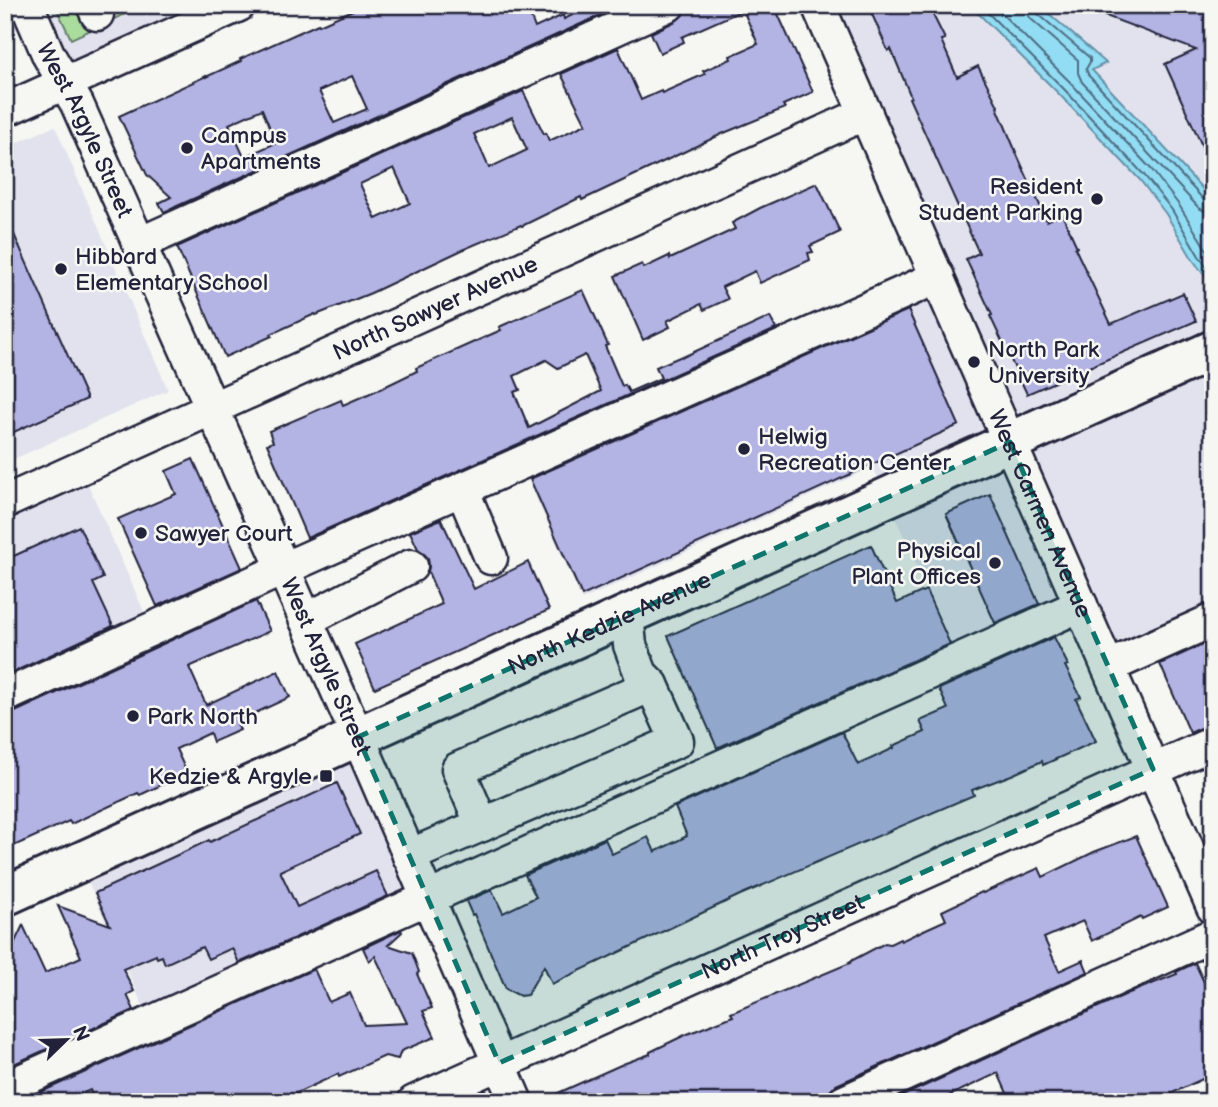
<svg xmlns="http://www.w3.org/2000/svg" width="1218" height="1107" font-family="'Balsamiq Sans',sans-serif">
<rect width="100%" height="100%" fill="#f6f6f2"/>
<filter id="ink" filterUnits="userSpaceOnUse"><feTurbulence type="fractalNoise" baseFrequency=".0143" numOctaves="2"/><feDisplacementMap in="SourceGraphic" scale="14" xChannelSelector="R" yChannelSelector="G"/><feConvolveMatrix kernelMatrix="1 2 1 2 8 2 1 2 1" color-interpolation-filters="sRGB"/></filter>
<g filter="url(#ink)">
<g fill="#e2e2ee">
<path d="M38 5H209L72 65Z"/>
<path d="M565 5H659L581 42Z"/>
<path d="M836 5H1213V607L1117 650 1094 597 958 658 873 467 582 600 519 459 952 266Z"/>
<path d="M55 126 168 390 5 463V148Z"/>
<path d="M84 475 149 623 5 689V510Z"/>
<path d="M359 758 422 900 149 1020 87 879Z"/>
</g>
<path fill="#aadc9d" stroke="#667f6c" stroke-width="2" d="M55 5H137L138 8 71 39Z"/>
<path fill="#92ddf3" stroke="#6592a9" stroke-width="2" d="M970 5H1039L1106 63 1092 70 1213 200V287L1193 260 1166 214 1140 180 1058 93Z"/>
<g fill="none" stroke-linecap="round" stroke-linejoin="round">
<g stroke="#4f6d85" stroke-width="2">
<path d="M980 5 1063 88 1145 176 1172 210 1199 256 1213 275"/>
<path d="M993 5 1070 82 1152 170 1179 205 1213 260"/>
<path d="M1026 5V12L1031 19 1078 60V73L1082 82 1199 208 1205 211 1213 212"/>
<path d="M1035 5 1037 13 1090 58V62L1086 69 1089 76 1205 201 1213 204"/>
</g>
</g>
<g fill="#b3b3e4" stroke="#22223b" stroke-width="2" fill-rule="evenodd">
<path d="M364 5H526L535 28 563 15 564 19 594 5H623L164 212 159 203 171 197 147 175 119 116 206 76V77L241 61 240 59 318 24 319 25ZM352 76 367 109 334 123 319 91ZM262 109 276 143 244 157 229 124Z"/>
<path d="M686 5H774L813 92 783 105 785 108 724 133 582 200 581 197 522 226 521 225 462 250 371 293 316 315 315 314 271 334 272 336 225 357 177 247 523 91 544 134 546 133 549 141 586 124 561 74 618 48 641 100 661 91 662 93 705 74 703 71 731 59 730 56 758 44 743 10 682 37 684 42 660 53 651 33 676 21 683 15ZM512 117 527 150 489 168 474 134ZM394 168 410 203 376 219 360 184Z"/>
<path d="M868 5H928L945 39 941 40 957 77 978 66 998 106 997 107 1018 157 1047 221 1062 214 1077 247 1075 248 1111 324 1183 293 1196 321 1027 394 990 316 992 315 966 259 979 253 909 98 911 97 891 49 888 51Z"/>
<path d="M1083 5H1213V170L1165 64 1196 50 1082 7Z"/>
<path d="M817 183 840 232 810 246 813 252 808 253 810 260 760 283 755 271 722 287 728 299 704 310 701 304 667 321 670 327 643 340 615 276 642 264 644 268 669 256 670 259 735 229 732 223 760 208Z"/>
<path d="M5 214 87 399 5 436Z"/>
<path d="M583 290 608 345 605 346 622 386 625 385 629 392 661 378 656 367 682 356 683 357 770 317 776 329 307 538 267 444 273 442 269 431 341 400 343 405 382 388 417 371 416 368 501 330 499 327ZM585 355 601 391 529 428 514 392 520 390 514 376 546 360 558 368Z"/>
<path d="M908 310 959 425 582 596 530 479Z"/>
<path d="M193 459 242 568 157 606 118 519 176 494 166 471Z"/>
<path d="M990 494 1039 604 995 623 946 514Z"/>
<path d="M441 519 474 589 528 562 549 610 375 688 355 644 442 604 428 572 429 566 428 558 421 551 418 549 410 532Z"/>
<path d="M79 526 103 578 93 583 113 626 5 676V560Z"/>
<path d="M871 545 897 603 926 590 950 644 717 748 668 636Z"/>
<path d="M256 601 270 631 189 667 206 705 278 671 290 697 236 722 240 730 213 742 210 733 176 749 187 773 140 795 138 793 71 824 69 821 5 850V714L13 713Z"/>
<path d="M1054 637 1068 665 1065 666 1081 697 1076 699 1096 741 1043 765 1042 761 1014 774 972 790 974 795 740 895 552 984 544 966 527 995 520 996 506 989 474 914 472 915 466 901 492 890 503 913 536 897 525 875 605 839 612 854 648 837 655 852 687 836 675 807 842 732 858 765 894 748 893 746 925 732 920 721 948 709 939 689Z"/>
<path d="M1213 640V725L1205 726 1190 733 1160 664Z"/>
<path d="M337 783 360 834 280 871 297 907 376 871 388 896 239 963 232 948 208 959 202 947 165 964 162 956 157 958 156 955 123 969 134 991 127 995 134 1010 5 1068V950L13 946 23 925 45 973 81 957 58 906 110 925 95 893 186 851 209 840 210 842Z"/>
<path d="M1136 836 1168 907 1142 919 1141 917 1092 941 1083 921 1044 938 1059 971 1083 960 1088 972 836 1085 829 1092 826 1102H538L623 1064 650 1054V1052L685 1035 733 1016 731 1013 850 963 849 962 885 943 890 944 900 939 901 941 926 929 946 920 942 911 982 892 983 893 1039 868 1043 877 1094 852Z"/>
<path d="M401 930 402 932 388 945 412 953 419 972 417 974 432 1008 423 1011 435 1037 401 1051 398 1059 385 1056 339 1077 338 1074 277 1102H95L90 1090 64 1102H19L314 969 329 1002 350 993 364 1025 407 1023 375 956 369 961 363 948Z"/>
<path d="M1195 963 1213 1001V1066L1204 1070 1207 1077 1172 1093 1176 1102H1011L998 1073 936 1102H889L1129 993 1177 974 1176 972Z"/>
</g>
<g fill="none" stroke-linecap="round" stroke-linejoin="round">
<g stroke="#22223b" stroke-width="37">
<g id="minor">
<path id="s1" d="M27 5 49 56 77 104 358 737 516 1102"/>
<path d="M93 5 97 14"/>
<path id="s2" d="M818 5 1213 907"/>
<path d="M5 110 239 5"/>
<path d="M139 244 668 5"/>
<path d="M462 489 491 558"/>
<path id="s3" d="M5 502 866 113"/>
<path d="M306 620 411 566"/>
<path d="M1108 667 1213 620"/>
<path d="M5 696 283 569 938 277"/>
<path d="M482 825 458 769 652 685"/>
<path d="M409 856 677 741 652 685 641 674 630 645 627 615"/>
<path d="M5 1088 1081 605"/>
<path id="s4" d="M414 1102 1213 743"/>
<path d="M844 1102 1213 935"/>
</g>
</g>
<g stroke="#22223b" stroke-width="44">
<g id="major">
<path id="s5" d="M5 896 1213 350"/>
</g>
</g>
<use href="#minor" stroke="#f6f6f2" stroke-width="32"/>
<use href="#major" stroke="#f6f6f2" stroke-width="38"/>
</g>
</g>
<path fill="#0f766e" fill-opacity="0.2" stroke="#0f766e" stroke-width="5" stroke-dasharray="14 9" stroke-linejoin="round" d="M1010 442 1153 769 499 1063 358 737Z"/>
<g fill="#22223b" stroke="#f6f6f2" stroke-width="2.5">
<circle cx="187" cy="148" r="7"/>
<circle cx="1097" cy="199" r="7"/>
<circle cx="61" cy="269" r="7"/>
<circle cx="974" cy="362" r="7"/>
<circle cx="744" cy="449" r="7"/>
<circle cx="141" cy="533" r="7"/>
<circle cx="995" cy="563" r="7"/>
<circle cx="133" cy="716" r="7"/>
<rect x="319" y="769" width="14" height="14" rx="3.5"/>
</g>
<g text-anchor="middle" stroke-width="5" stroke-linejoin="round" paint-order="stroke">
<g font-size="23" fill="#22223b" stroke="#f6f6f2">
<text dy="8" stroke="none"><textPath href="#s1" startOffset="138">West Argyle Street</textPath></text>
<text dy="8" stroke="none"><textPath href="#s3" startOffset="472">North Sawyer Avenue</textPath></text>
<text dy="8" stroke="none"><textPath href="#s2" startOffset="555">West Carmen Avenue</textPath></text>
<text dy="8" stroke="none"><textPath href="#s5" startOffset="663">North Kedzie Avenue</textPath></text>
<text dy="8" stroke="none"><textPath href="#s1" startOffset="726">West Argyle Street</textPath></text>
<text dy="8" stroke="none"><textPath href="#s4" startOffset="404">North Troy Street</textPath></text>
</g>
<g font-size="23" fill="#22223b" stroke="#f6f6f2" text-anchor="start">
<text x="201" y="143">Campus<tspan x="201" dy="26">Apartments</tspan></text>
<text x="1083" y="194" text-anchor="end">Resident<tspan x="1083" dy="26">Student Parking</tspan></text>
<text x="75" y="264">Hibbard<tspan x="75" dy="26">Elementary School</tspan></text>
<text x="988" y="357">North Park<tspan x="988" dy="26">University</tspan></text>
<text x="758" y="444">Helwig<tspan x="758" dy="26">Recreation Center</tspan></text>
<text x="155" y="541">Sawyer Court</text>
<text x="981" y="558" text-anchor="end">Physical<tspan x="981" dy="26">Plant Offices</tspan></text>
<text x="147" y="724">Park North</text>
<text x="312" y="784" text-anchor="end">Kedzie &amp; Argyle</text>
</g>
</g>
<rect width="1218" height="1107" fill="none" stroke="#f6f6f2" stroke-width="28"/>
<rect x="14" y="14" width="1190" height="1079" fill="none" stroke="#22223b" stroke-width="2.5" filter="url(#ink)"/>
<g transform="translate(66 1040) rotate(67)" stroke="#f6f6f2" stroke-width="5" paint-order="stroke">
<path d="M0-5L12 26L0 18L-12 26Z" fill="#22223b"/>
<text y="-10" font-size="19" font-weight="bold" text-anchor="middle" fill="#22223b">N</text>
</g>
</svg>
